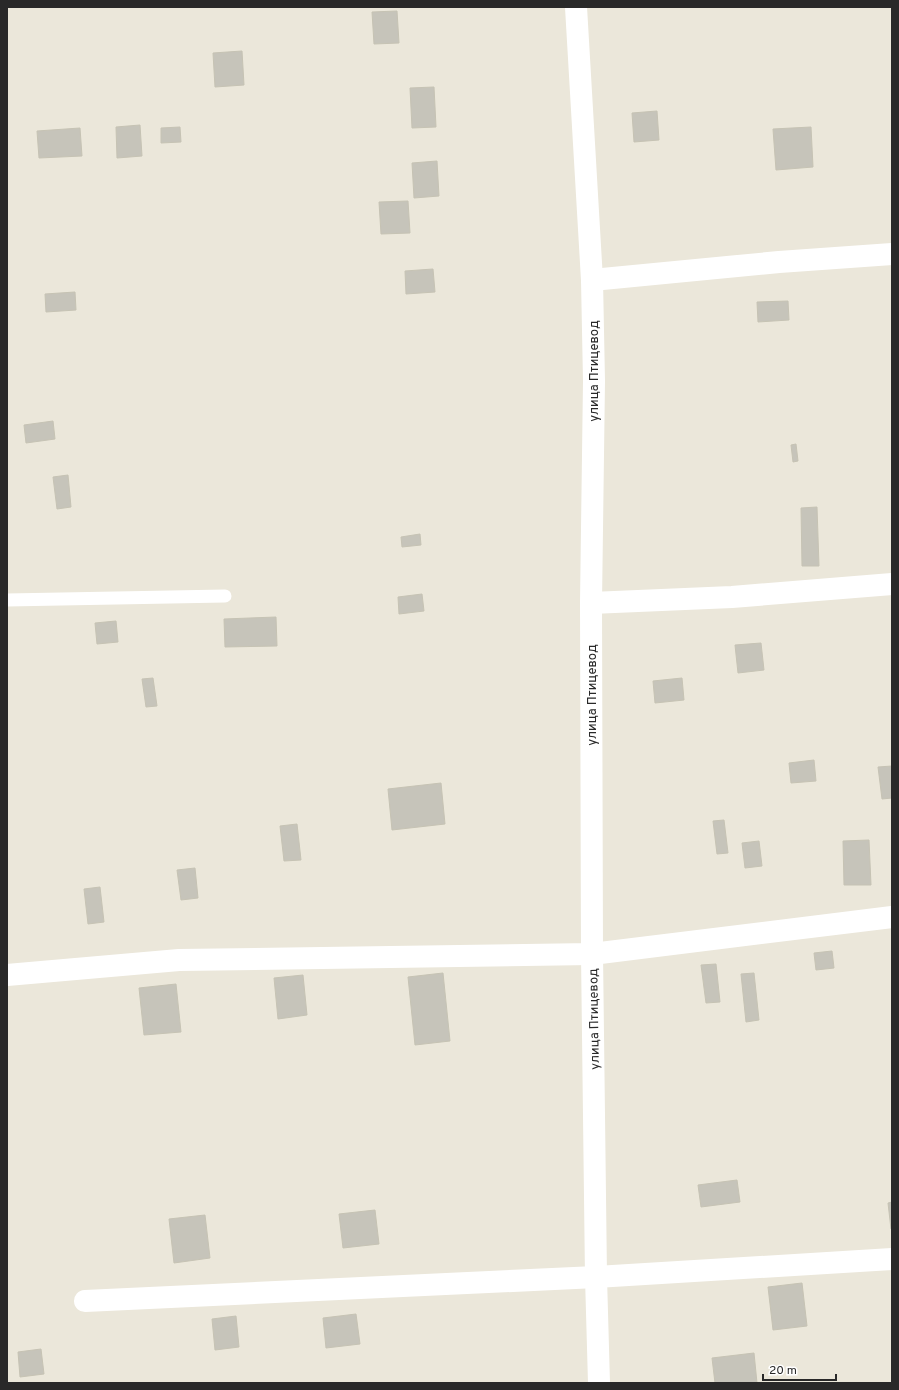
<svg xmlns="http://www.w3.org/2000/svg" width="899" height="1390" font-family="Overpass,sans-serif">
<rect width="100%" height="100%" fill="#ebe7da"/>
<g fill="#c6c4ba" stroke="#c6c3b4">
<path d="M397 11 399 43 374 44 372 12Z"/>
<path d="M242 51 244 85 215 87 213 53Z"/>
<path d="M434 87 436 127 412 128 410 88Z"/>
<path d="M657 111 659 140 634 142 632 113Z"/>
<path d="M140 125 142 156 117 158 116 127Z"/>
<path d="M180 127 181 142 161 143V128Z"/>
<path d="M811 127 813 167 776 170 773 129Z"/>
<path d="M80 128 82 156 39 158 37 131Z"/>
<path d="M437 161 439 196 414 198 412 163Z"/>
<path d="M408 201 410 233 381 234 379 202Z"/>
<path d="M433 269 435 292 406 294 405 271Z"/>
<path d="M75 292 76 310 46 312 45 294Z"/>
<path d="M788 301 789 320 758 322 757 302Z"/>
<path d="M53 421 55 439 26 443 24 425Z"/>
<path d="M796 444 798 461 793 462 791 445Z"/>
<path d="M68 475 71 507 57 509 53 477Z"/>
<path d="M817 507 819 566H802L801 508Z"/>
<path d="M420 534 421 545 402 547 401 537Z"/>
<path d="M422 594 424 611 399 614 398 597Z"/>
<path d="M276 617 277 646 225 647 224 619Z"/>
<path d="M116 621 118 642 97 644 95 623Z"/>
<path d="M761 643 764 670 738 673 735 645Z"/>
<path d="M153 678 157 706 146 707 142 679Z"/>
<path d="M682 678 684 700 655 703 653 681Z"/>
<path d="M814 760 816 781 791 783 789 763Z"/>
<path d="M892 766V798L882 799 878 767Z"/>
<path d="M441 783 445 824 392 830 388 789Z"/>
<path d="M724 820 728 853 717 854 713 821Z"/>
<path d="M297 824 301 860 284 861 280 826Z"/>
<path d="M869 840 871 885H844L843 841Z"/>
<path d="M759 841 762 866 745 868 742 843Z"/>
<path d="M195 868 198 898 181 900 177 870Z"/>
<path d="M100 887 104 922 88 924 84 889Z"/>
<path d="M832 951 834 968 816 970 814 953Z"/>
<path d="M716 964 720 1002 706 1003 701 965Z"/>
<path d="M443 973 450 1041 415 1045 408 977Z"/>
<path d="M754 973 759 1020 746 1022 741 974Z"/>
<path d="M303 975 307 1015 278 1019 274 978Z"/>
<path d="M176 984 181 1032 144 1035 139 988Z"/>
<path d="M737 1180 740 1202 701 1207 698 1185Z"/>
<path d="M892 1202V1229H891L888 1203Z"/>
<path d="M375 1210 379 1244 343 1248 339 1214Z"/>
<path d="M205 1215 210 1258 174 1263 169 1219Z"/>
<path d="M802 1283 807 1326 773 1330 768 1287Z"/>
<path d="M356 1314 360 1344 326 1348 323 1318Z"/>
<path d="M236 1316 239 1347 215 1350 212 1319Z"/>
<path d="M41 1349 44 1374 20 1377 18 1352Z"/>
<path d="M754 1353 757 1383H715L712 1358Z"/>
</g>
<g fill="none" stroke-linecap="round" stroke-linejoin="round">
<path stroke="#fff" stroke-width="13" d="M7 600 225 596"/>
<g stroke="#fff" stroke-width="22">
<path d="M576 7 592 280 594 381 591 603 592 954 596 1277 599 1383"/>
<path d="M592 280 779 262 892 254"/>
<path d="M591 603 732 597 892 584"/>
<path d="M7 975 179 960 592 954 892 917"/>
<path d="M85 1301 596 1277 892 1259"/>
</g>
</g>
<g text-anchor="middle" stroke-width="3" stroke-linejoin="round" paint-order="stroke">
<g font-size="13" fill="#292929" stroke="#fff">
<text transform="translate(593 371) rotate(-90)" y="5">улица Птицевод</text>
<text transform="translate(591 695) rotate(-90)" y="5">улица Птицевод</text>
<text transform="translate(593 1019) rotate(-91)" y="5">улица Птицевод</text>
</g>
</g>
<rect width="899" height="1390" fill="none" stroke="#292929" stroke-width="16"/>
<path d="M763 1374v6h73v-6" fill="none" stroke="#292929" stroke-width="2"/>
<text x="769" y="1374" font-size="12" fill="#292929" stroke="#ffffff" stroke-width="3" paint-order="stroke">20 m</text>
</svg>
